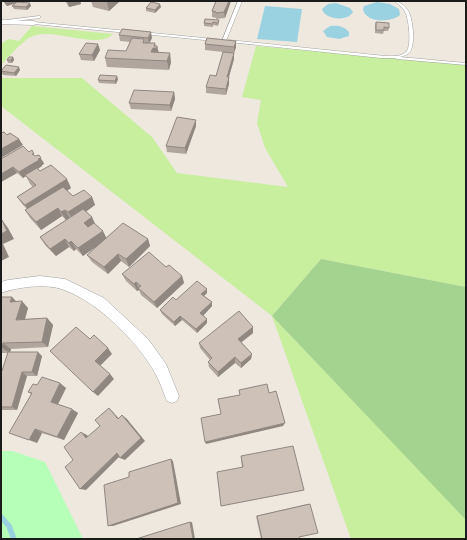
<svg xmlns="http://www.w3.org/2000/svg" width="467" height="540" font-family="'DejaVu Sans',sans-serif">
<rect width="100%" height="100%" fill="#eee8df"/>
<g fill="#c7ef9e">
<path d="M32 26 113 34C96 51 53 26 31 37 23 40 8 58 1 65V44L8 39 19 41Z"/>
<path d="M256 46 466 65V287L321 259 272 316 460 513 466 520V539H351L272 316 1 106V78H82L152 137 177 173 288 187 265 148 257 123 261 100 242 97Z"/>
</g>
<path fill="#a4d28f" d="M321 259 466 287V520L272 316Z"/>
<path fill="#b5ffb9" d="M1 451H12L45 462 83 539H1Z"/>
<g fill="#9ad2e1">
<path d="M377 2 390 4 399 9 400 15C391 23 365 23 363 9L364 6Z"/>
<path d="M336 3 350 8 353 12C347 22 325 20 322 9L328 4Z"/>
<path d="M265 6 302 9 297 42 257 39Z"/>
<path d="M330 26C337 25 344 26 349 32V36L339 39 327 37 323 31Z"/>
</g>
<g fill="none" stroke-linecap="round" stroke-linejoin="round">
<path stroke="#9ad2e1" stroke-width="5.5" d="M1 517 9 526 14 539"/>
<g stroke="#a2a2a2" stroke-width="1">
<g id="lane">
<path d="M238 1H242L226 41 223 42 222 41Z"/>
<path d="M394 1C400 1 406 7 409 12 413 21 416 46 409 53 407 55 403 56 400 57L466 63V65L397 59 395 58H381L229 42 227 41 229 40 385 56C392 56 401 57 406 52 412 46 409 19 405 12 403 7 398 4 394 1Z"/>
<path d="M39 16H40V18L7 22 5 21 7 20Z"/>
<path d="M33 22 128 31 130 32 128 33 34 24H33Z"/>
<path d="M142 32 214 39 216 40 214 41 143 34H142Z"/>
</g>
</g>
<g stroke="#a2a2a2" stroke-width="1">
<g id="street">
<path d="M1 20 34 21 38 23 34 25 1 24Z"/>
<path d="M40 276 65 279 104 298 148 339 166 364 179 396 177 401 172 403 167 401C163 392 160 381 155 373 138 342 98 302 64 290 47 283 18 287 1 293V282L8 280Z"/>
</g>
</g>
<use href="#lane" fill="#fff" fill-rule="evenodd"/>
<use href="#street" fill="#fff" fill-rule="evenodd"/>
</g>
<g fill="#b1a69e">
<path d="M3 1H23L20 2 31 6 27 10 14 9 12 6 15 3 7 6Z"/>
<path d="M65 1H80L81 4 69 7Z"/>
<path d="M91 1H120L109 11 93 7Z"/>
<path d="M216 1H231L225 18 216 19V18L212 17V11Z"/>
<path d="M161 7 155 13 146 11V8Z"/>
<path d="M219 20V23L218 26 213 25V27L204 26V23Z"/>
<path d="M376 22 389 28 388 31H384L383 34 375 33V25Z"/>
<path d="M119 35 152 38 149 43 155 46H157L159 53 171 62 169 70 107 67 105 58 126 51 130 42 120 41Z"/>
<path d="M236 41V47L234 53V59L229 77V84L226 95 206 93V87L216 76 223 52 205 50V44Z"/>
<path d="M100 50 94 61 81 60 79 54Z"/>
<path d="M13 57 14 60 12 63H8L7 60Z"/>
<path d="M20 70 16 76 3 75 1 71Z"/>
<path d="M118 79 116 84 99 83 98 80Z"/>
<path d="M174 92 175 99 171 111 131 109 129 103Z"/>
<path d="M196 126 186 154 167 152 166 146Z"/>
<path d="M29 152 43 161 44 164 42 165V166L38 169 40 171 71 188 67 191 73 196 92 197 95 205 86 212 92 217 95 224 106 238 148 239 150 246 129 267 121 261 108 274 92 262 87 255 98 245 83 256 76 249 74 251 69 247 56 256 45 245 40 237 66 220 62 216 41 230 30 218 25 210 27 209 23 205 17 197 33 187 30 184 26 176 23 178 17 173 1 182V159Z"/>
<path d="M166 267 182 276 184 283 157 308 141 295 139 290 137 291 126 281 122 274Z"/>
<path d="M207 289V293L204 296 212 302V306L203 316 207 319V323L197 333 182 320 175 326 162 314 160 310 176 300Z"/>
<path d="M1 297H12L16 301 28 308 25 319 47 318 53 325 48 347 11 349 10 352 42 356 37 376H27L17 410H1V371H2L8 353H1Z"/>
<path d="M253 327V333L241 342 252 354 251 359 241 368 235 363 218 377 209 367 208 362 210 360 200 348 199 343Z"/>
<path d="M37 385 66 388 58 404 78 413 64 440 42 433 37 443 31 394 28 392Z"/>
<path d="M241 456 304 490 221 506 242 468 241 458Z"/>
<path d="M307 504H310L299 537 300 539H261L256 516Z"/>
</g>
<g fill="#908781">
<path d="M11 1H23L7 6 5 3Z"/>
<path d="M67 1H80L81 4 69 7Z"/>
<path d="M108 1H120L109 11 107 2Z"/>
<path d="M229 1H231L225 18 224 12Z"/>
<path d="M30 3 31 6 27 10 26 7Z"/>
<path d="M160 4 161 7 155 13V10Z"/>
<path d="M151 32 152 38 149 44 148 38Z"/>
<path d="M236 41V47L234 53V47Z"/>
<path d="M155 43 156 48 157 46 159 55 154 57 153 61 151 52Z"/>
<path d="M98 44 100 50 94 61 92 55Z"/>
<path d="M170 53 171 62 169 70 167 61Z"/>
<path d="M234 53V59L227 83V77Z"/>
<path d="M13 57 14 60 12 63 11 60Z"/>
<path d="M19 67 20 70 16 76 14 73Z"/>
<path d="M117 76 118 79 116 84 115 81Z"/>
<path d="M229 77V84L226 95V89Z"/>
<path d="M174 92 175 99 171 111 170 105Z"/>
<path d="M196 120V126L186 154 185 148Z"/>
<path d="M19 139 23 145 1 158V149Z"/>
<path d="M39 155 44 164 42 165V166L23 178 19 172 38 159Z"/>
<path d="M13 167 17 173 1 182V174Z"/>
<path d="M67 179 71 188 31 213 25 205Z"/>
<path d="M92 197 95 205 73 220 68 212Z"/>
<path d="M58 208 62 216 41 230 36 222Z"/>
<path d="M65 210 70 218 66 220 61 212Z"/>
<path d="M92 217 96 226 88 231 84 223Z"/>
<path d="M2 220 8 228 14 239 3 244 9 257 1 261Z"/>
<path d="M103 231 107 239 83 256 78 248Z"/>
<path d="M65 239 69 247 56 256 50 249Z"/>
<path d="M148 239 150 246 129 267 126 259Z"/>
<path d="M71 241 76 249 74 251 69 243Z"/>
<path d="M118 254 121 261 108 274 104 267Z"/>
<path d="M182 276 184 283 157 308 154 302Z"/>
<path d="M136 282 139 289 138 288 139 290 137 291 134 284Z"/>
<path d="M207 289V293L202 298 201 294Z"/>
<path d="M12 297 18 304 10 302Z"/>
<path d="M22 301 28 308 23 326 16 320Z"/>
<path d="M212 302V306L201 318 200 313Z"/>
<path d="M180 316 182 320 175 326 174 322Z"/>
<path d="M47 318 53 325 48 347 42 342Z"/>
<path d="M207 319V323L197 333 196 329Z"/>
<path d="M253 327V333L238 345V339Z"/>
<path d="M3 343 11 349 10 353 2 348Z"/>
<path d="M108 348 112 354 100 366 95 361Z"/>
<path d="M38 352 42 356 37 376 32 372Z"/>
<path d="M252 354 251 359 241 368V363Z"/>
<path d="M235 357V363L218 377V372Z"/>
<path d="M22 372 27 376 17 410 12 407Z"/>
<path d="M110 374 114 379 98 396 93 392Z"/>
<path d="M60 383 66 388 57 406 51 402Z"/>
<path d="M109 408 113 412 122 422 118 419Z"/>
<path d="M72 409 78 413 64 440 57 437Z"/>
<path d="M122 415 127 419 145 441 125 460 120 458Z"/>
<path d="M285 423 283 426 206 444 205 442Z"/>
<path d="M35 429 42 433 37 443 29 440Z"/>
<path d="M81 432 87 435 92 441 86 438Z"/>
<path d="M117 453 121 455 86 490 80 489Z"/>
<path d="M171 459 173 461 181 504 113 526H108Z"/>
<path d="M190 522H192L195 539H193Z"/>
</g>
<g fill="#cec1b8" stroke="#908781">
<path d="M4 1H11L5 3Z"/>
<path d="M216 1H229L224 12 216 13V12L212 11Z"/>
<path d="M17 2 30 3 26 7 12 6Z"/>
<path d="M151 2 160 4 155 10 146 8Z"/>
<path d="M205 19 219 20 218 23 213 22V24L204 23Z"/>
<path d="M376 22 389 23V28L384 27V30H376Z"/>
<path d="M122 29 151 32 148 38 119 35Z"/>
<path d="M132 38 144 39 143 43H155L154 46H157V48H153L151 52 170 53 167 61 105 58 108 50 126 51Z"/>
<path d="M207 38 236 41 234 47 205 44Z"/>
<path d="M86 43 98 44 92 55 79 54Z"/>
<path d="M223 52 234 53 227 77H229L226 89 206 87 210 75 216 76Z"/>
<path d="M9 57H13L11 60H7Z"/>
<path d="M6 65 19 67 14 73 1 71Z"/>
<path d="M100 75 117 76 115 81 98 80Z"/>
<path d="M134 90 174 92 170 105 129 103Z"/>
<path d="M177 117 196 120 185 148 166 146Z"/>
<path d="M4 132 7 135 10 133 19 139 1 149V133Z"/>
<path d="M23 146 29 152 32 150 34 154H32L35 156 39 155 41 158 38 159 39 160 19 172 13 167 1 174V159Z"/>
<path d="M51 165 67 179 25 205 17 197 36 185 25 175 37 168 40 171Z"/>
<path d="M63 187 73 196 84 190 92 197 68 212 65 210 61 212 58 208 36 222 25 210Z"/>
<path d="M83 209 92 217 84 223 88 227 94 223 103 231 78 248 71 241 69 243 65 239 50 249 40 237Z"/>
<path d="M1 220H2L7 231 1 234Z"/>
<path d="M123 223 148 239 126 259 118 254 104 267 87 255Z"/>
<path d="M149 252 166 267 169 265 182 276 154 302 138 288 141 286 136 282 134 284 122 274Z"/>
<path d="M197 281 207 289 201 294 212 302 200 313 207 319 196 329 180 316 174 322 160 310 173 297 176 300Z"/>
<path d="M1 297H12L10 302 22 301 16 320 47 318 42 342 3 343 2 348H1Z"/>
<path d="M239 311 253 327 238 339 252 354 241 363 235 357 218 372 208 362 212 358 199 343Z"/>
<path d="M76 327 90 339 94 335 108 348 95 361 110 374 93 392 50 351Z"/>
<path d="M8 352H38L32 372H22L12 407H1V371H2Z"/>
<path d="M42 377 60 383 51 402 72 409 57 437 35 429 29 440 9 433 32 393 28 392 33 384 37 385Z"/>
<path d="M267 384 269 393 276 391 285 423 205 442 201 418 221 414 218 399 240 395 239 390Z"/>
<path d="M109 408 118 419 122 415 141 438 120 458 117 453 80 489 65 467 73 460 64 447 81 432 86 438 100 426 95 420Z"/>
<path d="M293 446 304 490 221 506 217 472 243 467 241 456Z"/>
<path d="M171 459 178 503 108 526 104 485 129 477V472Z"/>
<path d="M310 504 318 533 299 537 300 539H262L257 516Z"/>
<path d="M190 522 193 539H136Z"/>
</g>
<rect width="467" height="540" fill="none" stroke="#1b1b1b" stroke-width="4"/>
</svg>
